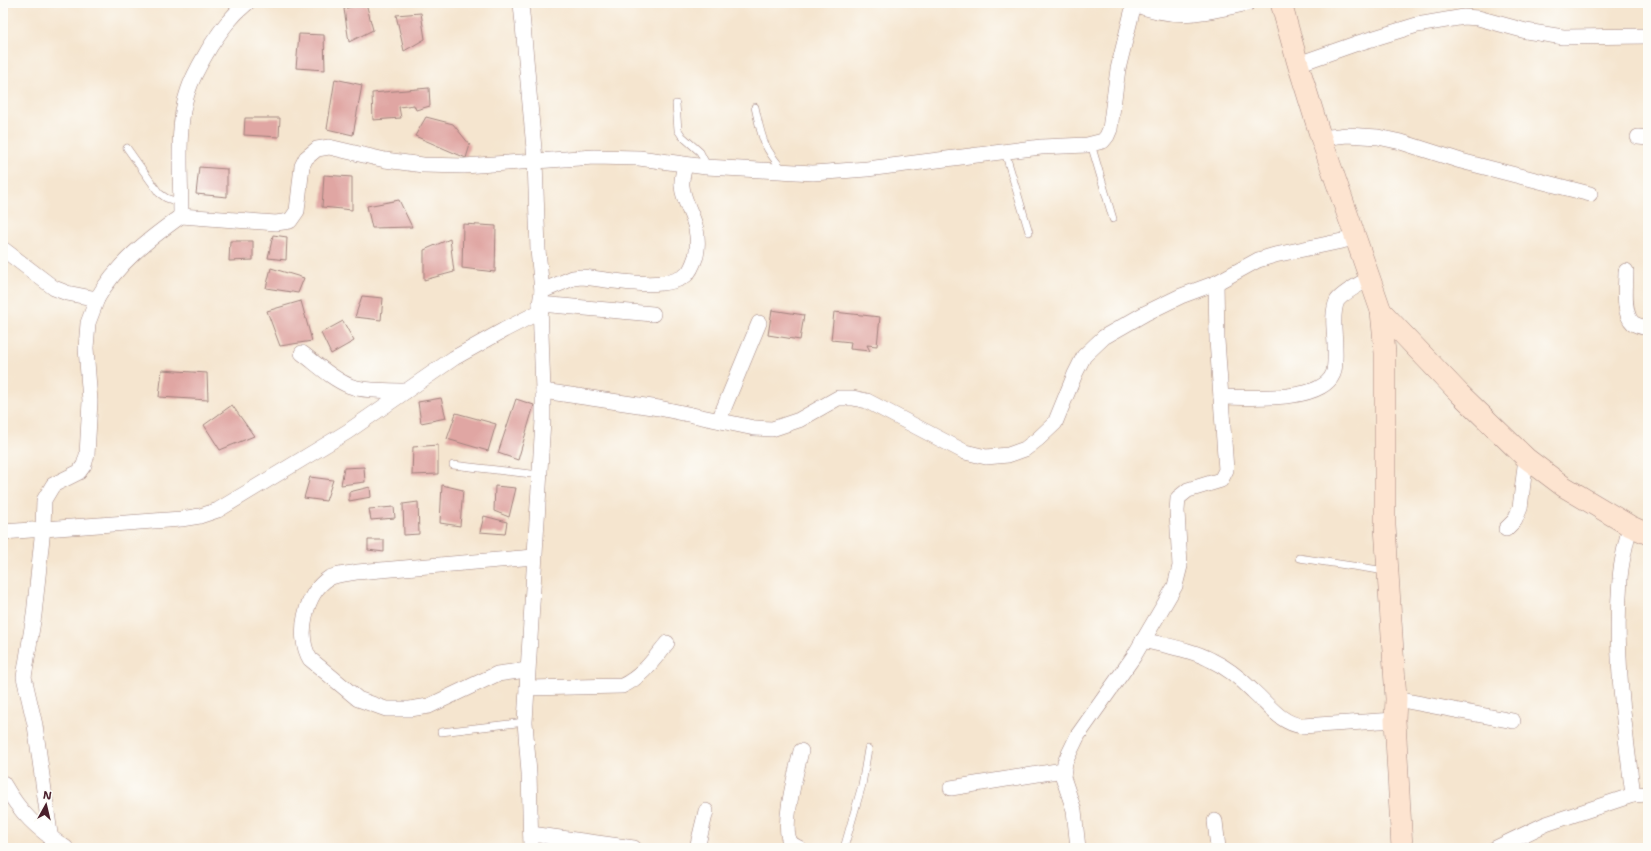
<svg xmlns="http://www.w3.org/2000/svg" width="1651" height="851" font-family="'Shantell Sans',sans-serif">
<rect width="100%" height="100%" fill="#fdfcf7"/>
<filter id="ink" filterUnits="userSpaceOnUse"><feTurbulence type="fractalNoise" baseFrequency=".025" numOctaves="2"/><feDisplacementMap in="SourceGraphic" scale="8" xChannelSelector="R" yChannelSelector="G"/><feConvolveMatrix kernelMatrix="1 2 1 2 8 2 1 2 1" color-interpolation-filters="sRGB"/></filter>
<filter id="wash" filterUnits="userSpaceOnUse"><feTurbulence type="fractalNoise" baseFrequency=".012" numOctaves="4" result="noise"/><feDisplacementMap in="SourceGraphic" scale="16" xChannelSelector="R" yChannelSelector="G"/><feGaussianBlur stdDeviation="0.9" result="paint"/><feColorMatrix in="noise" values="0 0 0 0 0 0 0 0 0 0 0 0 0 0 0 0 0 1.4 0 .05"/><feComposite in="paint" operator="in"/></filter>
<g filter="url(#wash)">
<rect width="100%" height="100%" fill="#f5e5cf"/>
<g id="blocks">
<g fill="#e0a6a3">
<path d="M363 3H366L373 30 349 42 344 9Z"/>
<path d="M421 13 425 39 404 51 396 15Z"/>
<path d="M299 34 324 35 325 70 296 68Z"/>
<path d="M335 79 362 85 353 135 327 129Z"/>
<path d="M429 88 430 106 416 110 414 105 399 107 401 118 373 120 372 93Z"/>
<path d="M426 117 453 124 470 145 466 158 415 136Z"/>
<path d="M245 118H280L279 137 244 135Z"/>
<path d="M199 167 227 169V197L196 194Z"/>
<path d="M324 175 352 177V210L322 207Z"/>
<path d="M399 200 412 227 372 228 367 206Z"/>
<path d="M463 224 496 226 495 272 462 268Z"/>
<path d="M273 235 287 237 286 260 268 258Z"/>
<path d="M450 239 454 272 424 280V250Z"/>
<path d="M230 241H253V260L229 261Z"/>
<path d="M271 268 304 278 298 293 266 288Z"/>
<path d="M362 296 383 298 381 320 355 317Z"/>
<path d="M301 301 312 341 280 346 267 311Z"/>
<path d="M772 310 804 315 800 340 768 335Z"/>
<path d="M834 312 880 317 877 346 867 345 870 351 850 349 851 342 831 340Z"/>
<path d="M343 321 354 341 331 354 321 333Z"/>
<path d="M162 370 207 373 208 400 159 397Z"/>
<path d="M441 398 446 418 421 423 418 402Z"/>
<path d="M516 399 534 405 518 460 498 453Z"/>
<path d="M232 405 254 436 220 450 204 425Z"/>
<path d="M456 413 496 424 488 451 447 439Z"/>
<path d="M438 445V474L412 475 413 447Z"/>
<path d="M364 467 365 482 341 485 344 468Z"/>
<path d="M310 477 333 480 326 501 304 498Z"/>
<path d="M442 485 463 490 460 526 440 523Z"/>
<path d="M495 486 516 488 509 517 494 511Z"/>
<path d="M370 487 371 497 349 501V492Z"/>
<path d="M418 502 419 534 404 535 403 504Z"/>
<path d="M394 507 395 518 371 520 369 509Z"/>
<path d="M484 516 507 522 505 534 480 532Z"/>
<path d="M368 540H384V552L368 550Z"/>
</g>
</g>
</g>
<g filter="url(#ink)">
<use href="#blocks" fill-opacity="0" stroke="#a0827d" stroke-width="1"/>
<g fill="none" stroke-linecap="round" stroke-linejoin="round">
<g stroke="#a0827d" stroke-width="8">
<g id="lane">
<path d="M676 104 678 130 682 136 700 152 708 168"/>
<path d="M755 107C762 138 762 146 784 171"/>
<path d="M1091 144 1113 219"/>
<path d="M127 148 159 193 166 198 181 203"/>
<path d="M1005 152 1029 232"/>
<path d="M453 465 540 475"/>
<path d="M1299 558 1386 571"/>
<path d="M441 732 525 722"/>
<path d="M844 848 862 785 868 749"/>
</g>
</g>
<g stroke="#a0827d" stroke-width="16">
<g id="street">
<path d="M521 3 535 160 538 250 542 291 540 304 543 391V420L525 722 529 773 531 848"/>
<path d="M1132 3C1175 21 1205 13 1248 3"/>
<path d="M1298 64 1355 44 1417 25 1464 17 1478 18 1526 31 1563 37 1648 36"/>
<path d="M1638 137 1648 138"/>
<path d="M1321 138 1347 135 1378 137 1401 142 1461 161 1590 194"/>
<path d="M181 216C181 179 176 124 188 91 193 75 202 61 210 47 221 30 231 16 247 3"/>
<path d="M3 249 54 288 67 293 97 299C116 264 149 239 181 216L276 223 290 221 297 211 302 166 306 158 317 149 329 147 385 160 423 165 464 166 594 157 639 158 706 167 813 173 867 169 1041 147 1087 145 1103 141 1107 136 1110 129 1118 69 1134 4"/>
<path d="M1626 271C1626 285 1622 313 1633 323 1637 326 1643 327 1648 328"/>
<path d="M542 291 573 278 581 277C608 279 664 292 686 275 691 271 694 262 696 256 698 247 698 239 696 229 693 214 683 201 682 186 681 179 684 171 685 165"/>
<path d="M540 304 653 314"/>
<path d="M302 353C317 364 332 379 350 386 367 392 388 390 406 391"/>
<path d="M543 391 659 408 754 428 772 429 799 420 838 398H853L867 401 965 452 986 457 1008 455 1025 449 1038 439 1055 423 1075 374 1084 356 1104 337 1146 313 1181 296 1216 283 1258 260 1275 255 1356 238"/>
<path d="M1221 397C1248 397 1321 403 1333 374 1336 367 1335 354 1335 347 1335 333 1331 314 1337 301 1342 293 1361 284 1369 278"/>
<path d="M719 420 759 323"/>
<path d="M1506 529 1515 520 1520 508 1526 458"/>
<path d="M3 532 181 519 200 516 218 510 347 432 454 358 504 330 541 311"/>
<path d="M1143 640C1166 646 1190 649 1211 660 1226 667 1241 679 1253 691 1269 705 1280 723 1302 726L1395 720"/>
<path d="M527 670 497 674 429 706 410 709H386L358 699 310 659C296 636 305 593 329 578 337 574 348 574 357 572L534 557"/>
<path d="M527 688 622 686C643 676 653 660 667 643"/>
<path d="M1396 699 1513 721"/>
<path d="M3 783C21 814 36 828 66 848"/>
<path d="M951 788 1063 770"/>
<path d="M1633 795 1648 794"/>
<path d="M1215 821 1218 848"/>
<path d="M531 834 634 848"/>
<path d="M52 848 35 725 24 677 34 615 43 528 44 500 53 485 79 472 84 465 87 455 90 401 86 348 88 323 97 299"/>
<path d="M697 848 706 811"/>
<path d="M799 848C797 847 793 845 791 843 780 829 797 769 801 751"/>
<path d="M1078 848 1074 810 1063 777 1065 762 1078 735 1134 656 1175 586 1180 566 1177 511 1178 498 1188 490 1221 480 1226 470 1217 340 1216 283"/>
<path d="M1496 848 1546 824 1633 795C1624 724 1614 652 1620 579 1621 561 1626 543 1630 526"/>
</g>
</g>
<g stroke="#a0827d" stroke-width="22">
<g id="secondary">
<path d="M1281 3 1298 64 1321 138 1381 311 1385 353V526L1396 699 1395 720 1402 848"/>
<path d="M1381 311 1460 394 1526 458 1563 486 1630 526 1648 534"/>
</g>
</g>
<use href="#lane" stroke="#fff" stroke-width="7"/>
<use href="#street" stroke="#fff" stroke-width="15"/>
<use href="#secondary" stroke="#fde4d0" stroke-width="21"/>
</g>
</g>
<rect width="1651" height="851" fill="none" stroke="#fdfcf7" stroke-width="16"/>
<g transform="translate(46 805) rotate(8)" stroke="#fdfcf7" stroke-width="3" paint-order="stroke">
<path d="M0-3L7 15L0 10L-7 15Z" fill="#4a1f2b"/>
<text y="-6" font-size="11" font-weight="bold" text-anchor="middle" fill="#4a1f2b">N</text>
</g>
</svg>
